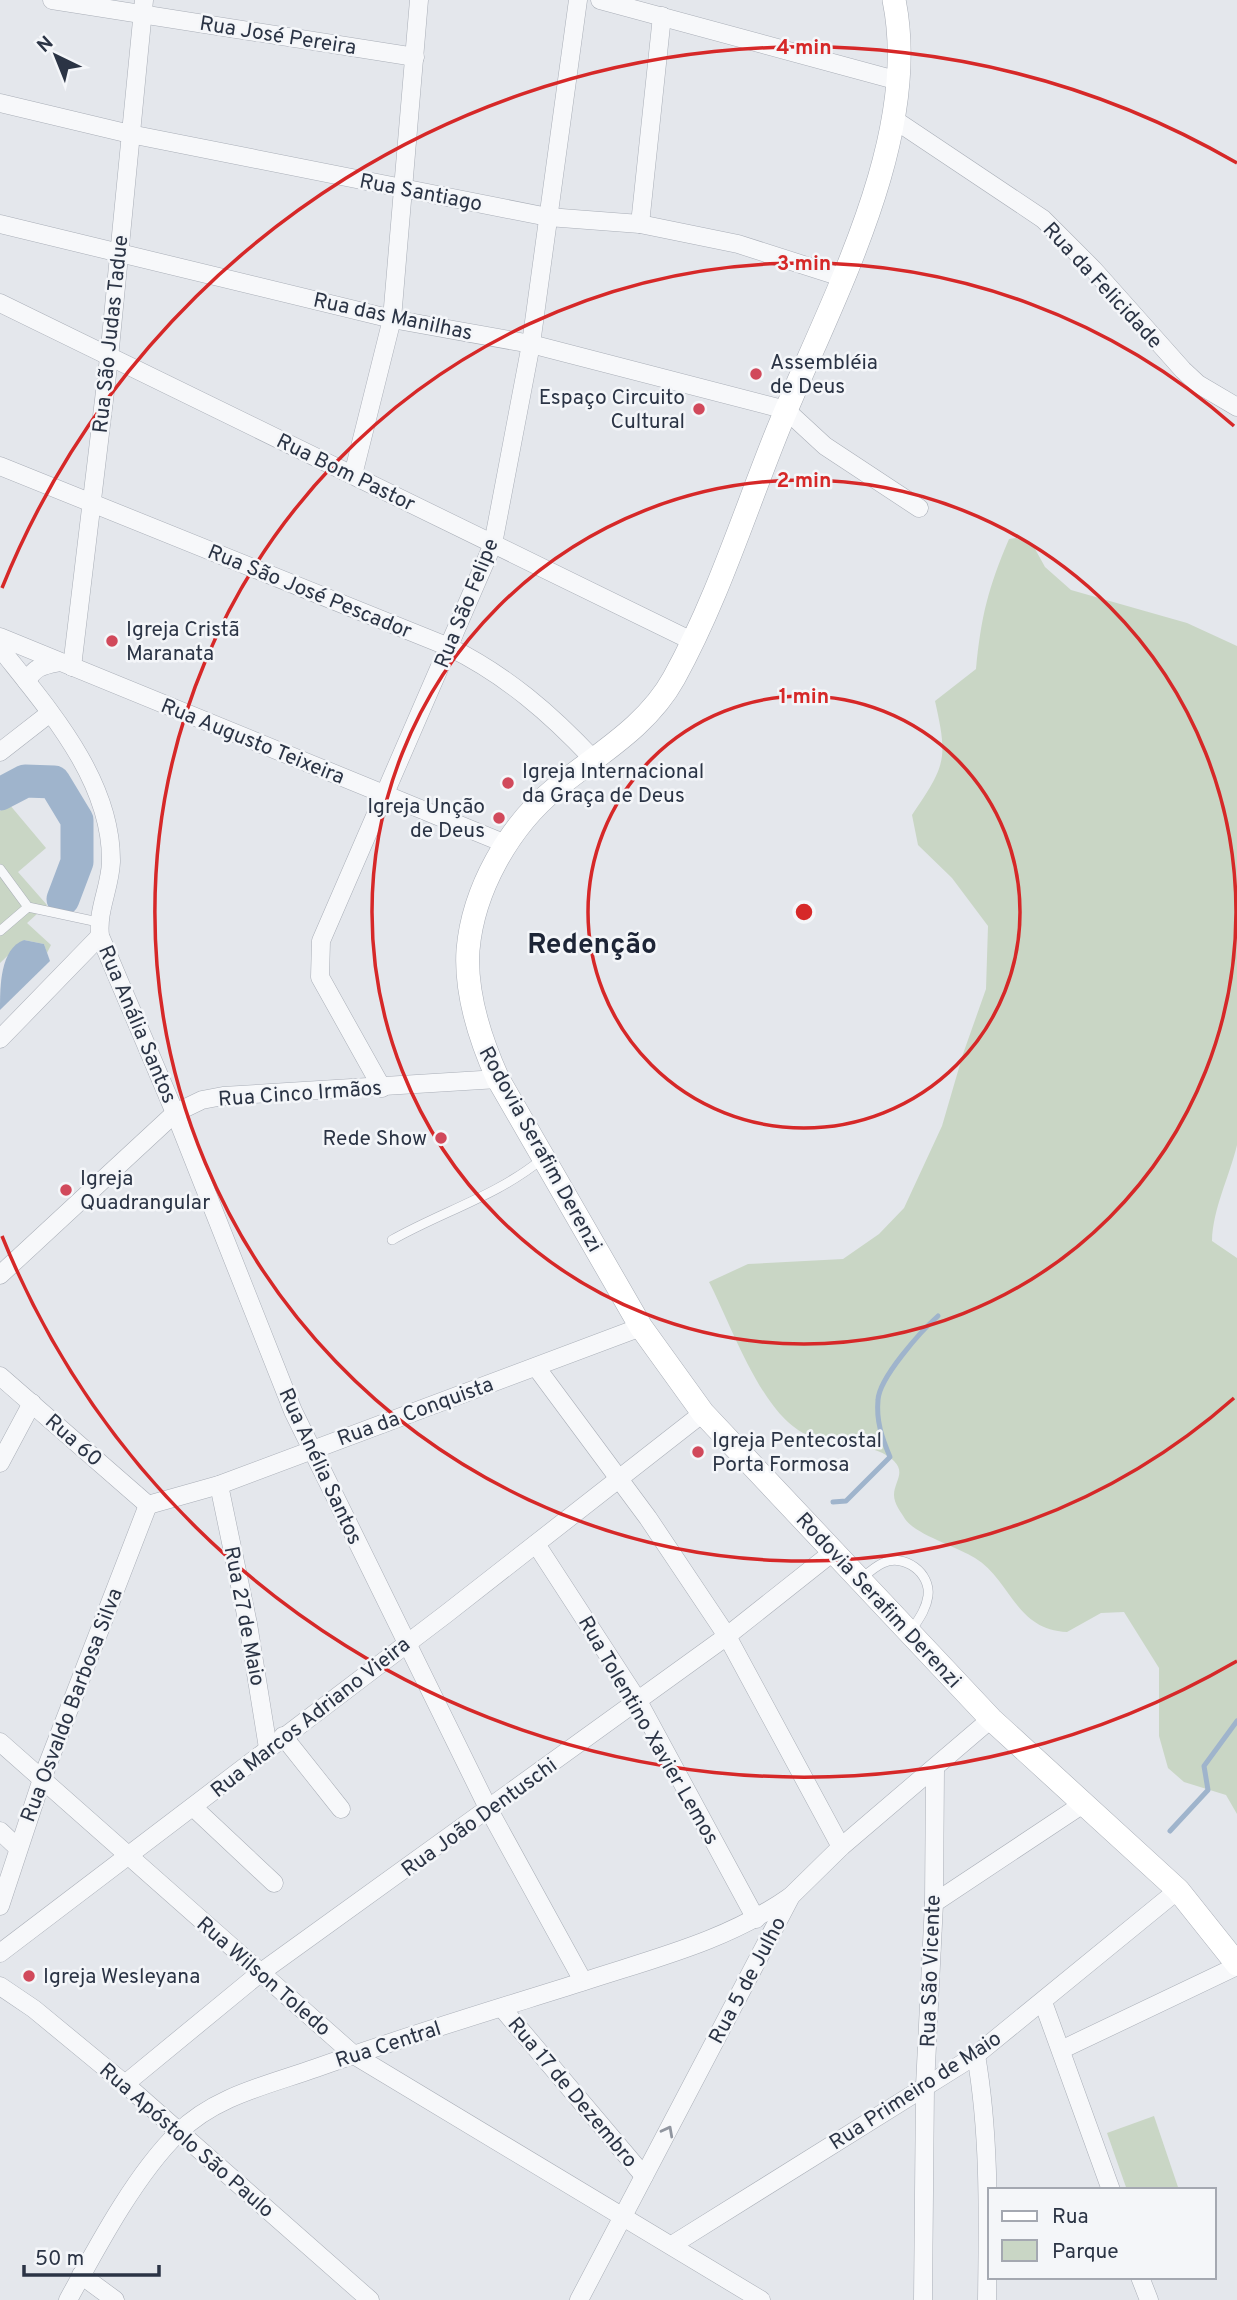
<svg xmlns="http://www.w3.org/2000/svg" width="1237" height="2300" font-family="Overpass,sans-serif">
<rect width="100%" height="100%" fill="#e4e7ec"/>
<g fill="#c9d6c5">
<path d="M1016 538 1034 547 1045 567 1071 590 1187 623 1237 646V1145C1229 1178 1213 1208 1212 1241L1237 1258V1814L1226 1795 1184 1782 1168 1768 1159 1736V1668L1124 1612 1101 1613 1067 1632C1015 1630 1011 1580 975 1558 958 1547 916 1535 905 1519 901 1512 894 1504 894 1495 894 1482 906 1473 894 1461 878 1444 835 1444 813 1437 764 1423 732 1326 709 1282L748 1264 843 1259 879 1234 904 1208 942 1126 963 1054 986 989 988 926 952 878 918 845 912 815C946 765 948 759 935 701L976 669C981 617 988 588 1009 539Z"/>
<path d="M9 804 46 848 18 872 47 905 27 923 51 945 47 953 44 944 24 940 0 963V811Z"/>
<path d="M1154 2116 1179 2190H1127L1107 2133Z"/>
</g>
<path fill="#9fb4cc" d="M24 940 44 944 50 961 0 1010C0 986 0 949 24 940Z"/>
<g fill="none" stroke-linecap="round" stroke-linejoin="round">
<g stroke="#9fb4cc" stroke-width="5">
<path d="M833 1502 846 1501 890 1457C882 1438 876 1421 878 1400 879 1378 921 1331 938 1316"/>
<path d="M1170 1831 1208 1790 1204 1766 1237 1721"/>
</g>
<path stroke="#9fb4cc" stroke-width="33" d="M0 794 25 781 54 782 77 820V862L63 899"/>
<g stroke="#a9aeb7" stroke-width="10">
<g id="lane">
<path d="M0 869 28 907 98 922"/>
<path d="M0 931 28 907"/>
<path d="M392 1240C441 1212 497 1196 542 1159"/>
<path d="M860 1580C867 1574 874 1567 883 1563 904 1553 931 1573 928 1596 926 1610 918 1620 911 1631"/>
</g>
</g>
<g stroke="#a9aeb7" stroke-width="19">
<g id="street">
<path d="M52 0 415 57"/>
<path d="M600 0 899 81"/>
<path d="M0 103 130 134 548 217 640 224 738 244 841 277"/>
<path d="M895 120 1043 219 1093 269 1183 370 1198 384 1237 407"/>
<path d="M0 224 392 319 531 344 786 410 825 446 919 508"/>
<path d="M640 224 662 16"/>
<path d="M0 303 692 641"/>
<path d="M0 466 449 647C506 675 551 714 594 760"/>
<path d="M353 475 392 319 419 0"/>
<path d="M0 637 506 844"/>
<path d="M0 648C48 709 112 780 111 862 110 888 97 910 100 936L175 1113 293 1411 489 1810 583 1981"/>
<path d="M72 667 109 358 144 0"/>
<path d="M27 682C34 666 45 665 60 662"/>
<path d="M0 752 50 713"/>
<path d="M0 1039 100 936"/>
<path d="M382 1088 320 977 321 941 493 544 531 344 578 0"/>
<path d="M0 1275 175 1113 202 1100 223 1096 498 1079"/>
<path d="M536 1367 648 1518 727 1636 841 1847"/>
<path d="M0 1376 148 1505"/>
<path d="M0 1463 32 1403"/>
<path d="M219 1485 248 1624 268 1748"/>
<path d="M148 1505 219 1485 641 1327"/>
<path d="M536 1544 638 1701 756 1919"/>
<path d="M283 1736 341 1809"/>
<path d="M0 1742 354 2055 761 2300"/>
<path d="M193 1807 274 1883"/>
<path d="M0 1831 18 1848"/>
<path d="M934 1903 1083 1804"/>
<path d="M0 1906 42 1779 148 1505"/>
<path d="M0 1953 446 1614 703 1413"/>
<path d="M0 1986 34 2009 125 2084 370 2300"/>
<path d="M1043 2002 1111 2190"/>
<path d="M502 2008 644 2176"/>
<path d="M1063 2049 1237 1966"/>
<path d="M976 2055C990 2136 988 2218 987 2300"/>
<path d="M125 2084 260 1973 727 1636 833 1552"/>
<path d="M672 2245 976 2055 1178 1890"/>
<path d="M81 2275 115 2300"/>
<path d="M1140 2277 1149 2300"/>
<path d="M68 2300C97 2247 135 2175 178 2133 215 2096 268 2085 316 2068 403 2037 493 2010 582 1982 655 1958 727 1941 791 1896"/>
<path d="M579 2300 791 1896 841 1847 991 1719"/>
<path d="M923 2300 925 2086 934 1903 935 1768"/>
</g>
</g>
<g stroke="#a9aeb7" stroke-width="24">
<path id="secondary" d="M894 0C923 141 826 309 775 437 743 517 716 602 674 678 647 727 598 754 556 788 509 826 473 890 468 950 465 994 480 1039 498 1079L641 1327 703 1413 991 1719 1178 1890 1237 1964"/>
</g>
<use href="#lane" stroke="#f7f8fa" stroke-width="9"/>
<use href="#street" stroke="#f7f8fa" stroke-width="18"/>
<use href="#secondary" stroke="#fff" stroke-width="23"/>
</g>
<defs><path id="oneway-chevron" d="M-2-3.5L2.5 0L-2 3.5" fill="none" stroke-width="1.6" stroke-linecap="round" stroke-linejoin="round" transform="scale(1.75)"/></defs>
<use stroke="#9196a0" href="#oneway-chevron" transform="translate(668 2131) rotate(-62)"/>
<g fill="none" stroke="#d62828" stroke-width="3.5">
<circle cx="804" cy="912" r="216"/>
<circle cx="804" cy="912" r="432"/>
<path d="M1234 1398A649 649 0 1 1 1234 426"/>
<path d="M1237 1661A865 865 0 0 1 2 1236M2 588A865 865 0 0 1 1237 163"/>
</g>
<g fill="#d1495b" stroke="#f4f6f9" stroke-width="2.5">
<circle cx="756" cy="374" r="7"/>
<circle cx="699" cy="409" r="7"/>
<circle cx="112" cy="641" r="7"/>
<circle cx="508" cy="783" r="7"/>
<circle cx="499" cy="818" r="7"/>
<circle cx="441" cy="1138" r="7"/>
<circle cx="66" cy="1190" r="7"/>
<circle cx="698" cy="1452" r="7"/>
<circle cx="29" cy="1976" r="7"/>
</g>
<g text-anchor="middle" stroke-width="5" stroke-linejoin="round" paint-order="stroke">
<g font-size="21" fill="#2b3445" stroke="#f4f6f9">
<text transform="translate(278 35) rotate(9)" y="7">Rua José Pereira</text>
<text transform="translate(421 192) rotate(11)" y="7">Rua Santiago</text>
<text transform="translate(1103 285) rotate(47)" y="7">Rua da Felicidade</text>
<text transform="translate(393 316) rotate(12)" y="7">Rua das Manilhas</text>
<text transform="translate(110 334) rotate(-84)" y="7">Rua São Judas Tadue</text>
<text transform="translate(346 472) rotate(26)" y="7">Rua Bom Pastor</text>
<text transform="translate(310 591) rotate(22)" y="7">Rua São José Pescador</text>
<text transform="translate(466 603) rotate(-68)" y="7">Rua São Felipe</text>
<text transform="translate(253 741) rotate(22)" y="7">Rua Augusto Teixeira</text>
<text transform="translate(138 1024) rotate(67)" y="7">Rua Anália Santos</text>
<text transform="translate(300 1093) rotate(-4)" y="7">Rua Cinco Irmãos</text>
<text transform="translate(541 1149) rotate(61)" y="7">Rodovia Serafim Derenzi</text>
<text transform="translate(415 1411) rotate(-20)" y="7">Rua da Conquista</text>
<text transform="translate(74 1440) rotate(41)" y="7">Rua 60</text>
<text transform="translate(321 1466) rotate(65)" y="7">Rua Anélia Santos</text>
<text transform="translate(879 1600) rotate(47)" y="7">Rodovia Serafim Derenzi</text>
<text transform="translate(245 1616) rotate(79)" y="7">Rua 27 de Maio</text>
<text transform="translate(71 1705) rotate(-69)" y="7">Rua Osvaldo Barbosa Silva</text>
<text transform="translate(310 1717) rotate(-38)" y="7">Rua Marcos Adriano Vieira</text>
<text transform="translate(649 1730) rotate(60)" y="7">Rua Tolentino Xavier Lemos</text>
<text transform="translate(479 1817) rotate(-36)" y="7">Rua João Dentuschi</text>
<text transform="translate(930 1971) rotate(-88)" y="7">Rua São Vicente</text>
<text transform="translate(264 1976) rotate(41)" y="7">Rua Wilson Toledo</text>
<text transform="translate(747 1980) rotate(-62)" y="7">Rua 5 de Julho</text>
<text transform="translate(388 2044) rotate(-18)" y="7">Rua Central</text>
<text transform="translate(915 2090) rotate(-33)" y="7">Rua Primeiro de Maio</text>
<text transform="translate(573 2092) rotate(50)" y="7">Rua 17 de Dezembro</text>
<text transform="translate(187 2140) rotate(41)" y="7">Rua Apóstolo São Paulo</text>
</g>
<g font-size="21" fill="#2b3445" stroke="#f4f6f9" text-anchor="start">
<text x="770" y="369">Assembléia<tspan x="770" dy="24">de Deus</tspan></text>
<text x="685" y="404" text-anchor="end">Espaço Circuito<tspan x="685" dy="24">Cultural</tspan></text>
<text x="126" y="636">Igreja Cristã<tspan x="126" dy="24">Maranata</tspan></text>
<text x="522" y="778">Igreja Internacional<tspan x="522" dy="24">da Graça de Deus</tspan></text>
<text x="485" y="813" text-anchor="end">Igreja Unção<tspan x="485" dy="24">de Deus</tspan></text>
<text x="427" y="1145" text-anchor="end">Rede Show</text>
<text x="80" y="1185">Igreja<tspan x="80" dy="24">Quadrangular</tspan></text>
<text x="712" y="1447">Igreja Pentecostal<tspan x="712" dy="24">Porta Formosa</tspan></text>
<text x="43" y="1983">Igreja Wesleyana</text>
</g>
<g font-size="28" font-weight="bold" fill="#1d2536" stroke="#f4f6f9">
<text x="592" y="953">Redenção</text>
</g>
</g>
<circle cx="804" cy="912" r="10" fill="#d62828" stroke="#f4f6f9" stroke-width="3.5"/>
<g font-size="21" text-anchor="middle" font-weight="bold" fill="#d62828" stroke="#f4f6f9" stroke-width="5" stroke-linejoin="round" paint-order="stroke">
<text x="804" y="54">4 min</text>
<text x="804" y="270">3 min</text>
<text x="804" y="487">2 min</text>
<text x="804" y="703">1 min</text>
</g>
<rect x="988" y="2188" width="228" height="91" fill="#f4f6f9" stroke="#a4a8b1" stroke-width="2"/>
<rect x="1002" y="2211" width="35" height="10" fill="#ffffff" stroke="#a4a8b1" stroke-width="2"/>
<text x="1052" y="2223" font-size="21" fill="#2b3445">Rua</text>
<rect x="1002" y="2240" width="35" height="21" fill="#c9d6c5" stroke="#a4a8b1" stroke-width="2"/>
<text x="1052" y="2258" font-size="21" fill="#2b3445">Parque</text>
<g transform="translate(56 56) rotate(317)" stroke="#f4f6f9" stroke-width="5" paint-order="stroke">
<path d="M0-5L12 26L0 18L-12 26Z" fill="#2b3445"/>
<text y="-10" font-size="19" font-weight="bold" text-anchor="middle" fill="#2b3445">N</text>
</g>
<path d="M24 2265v10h135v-10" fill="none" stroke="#2b3445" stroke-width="3.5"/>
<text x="35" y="2265" font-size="21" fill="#2b3445" stroke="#f4f6f9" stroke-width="5" paint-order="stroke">50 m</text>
</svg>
